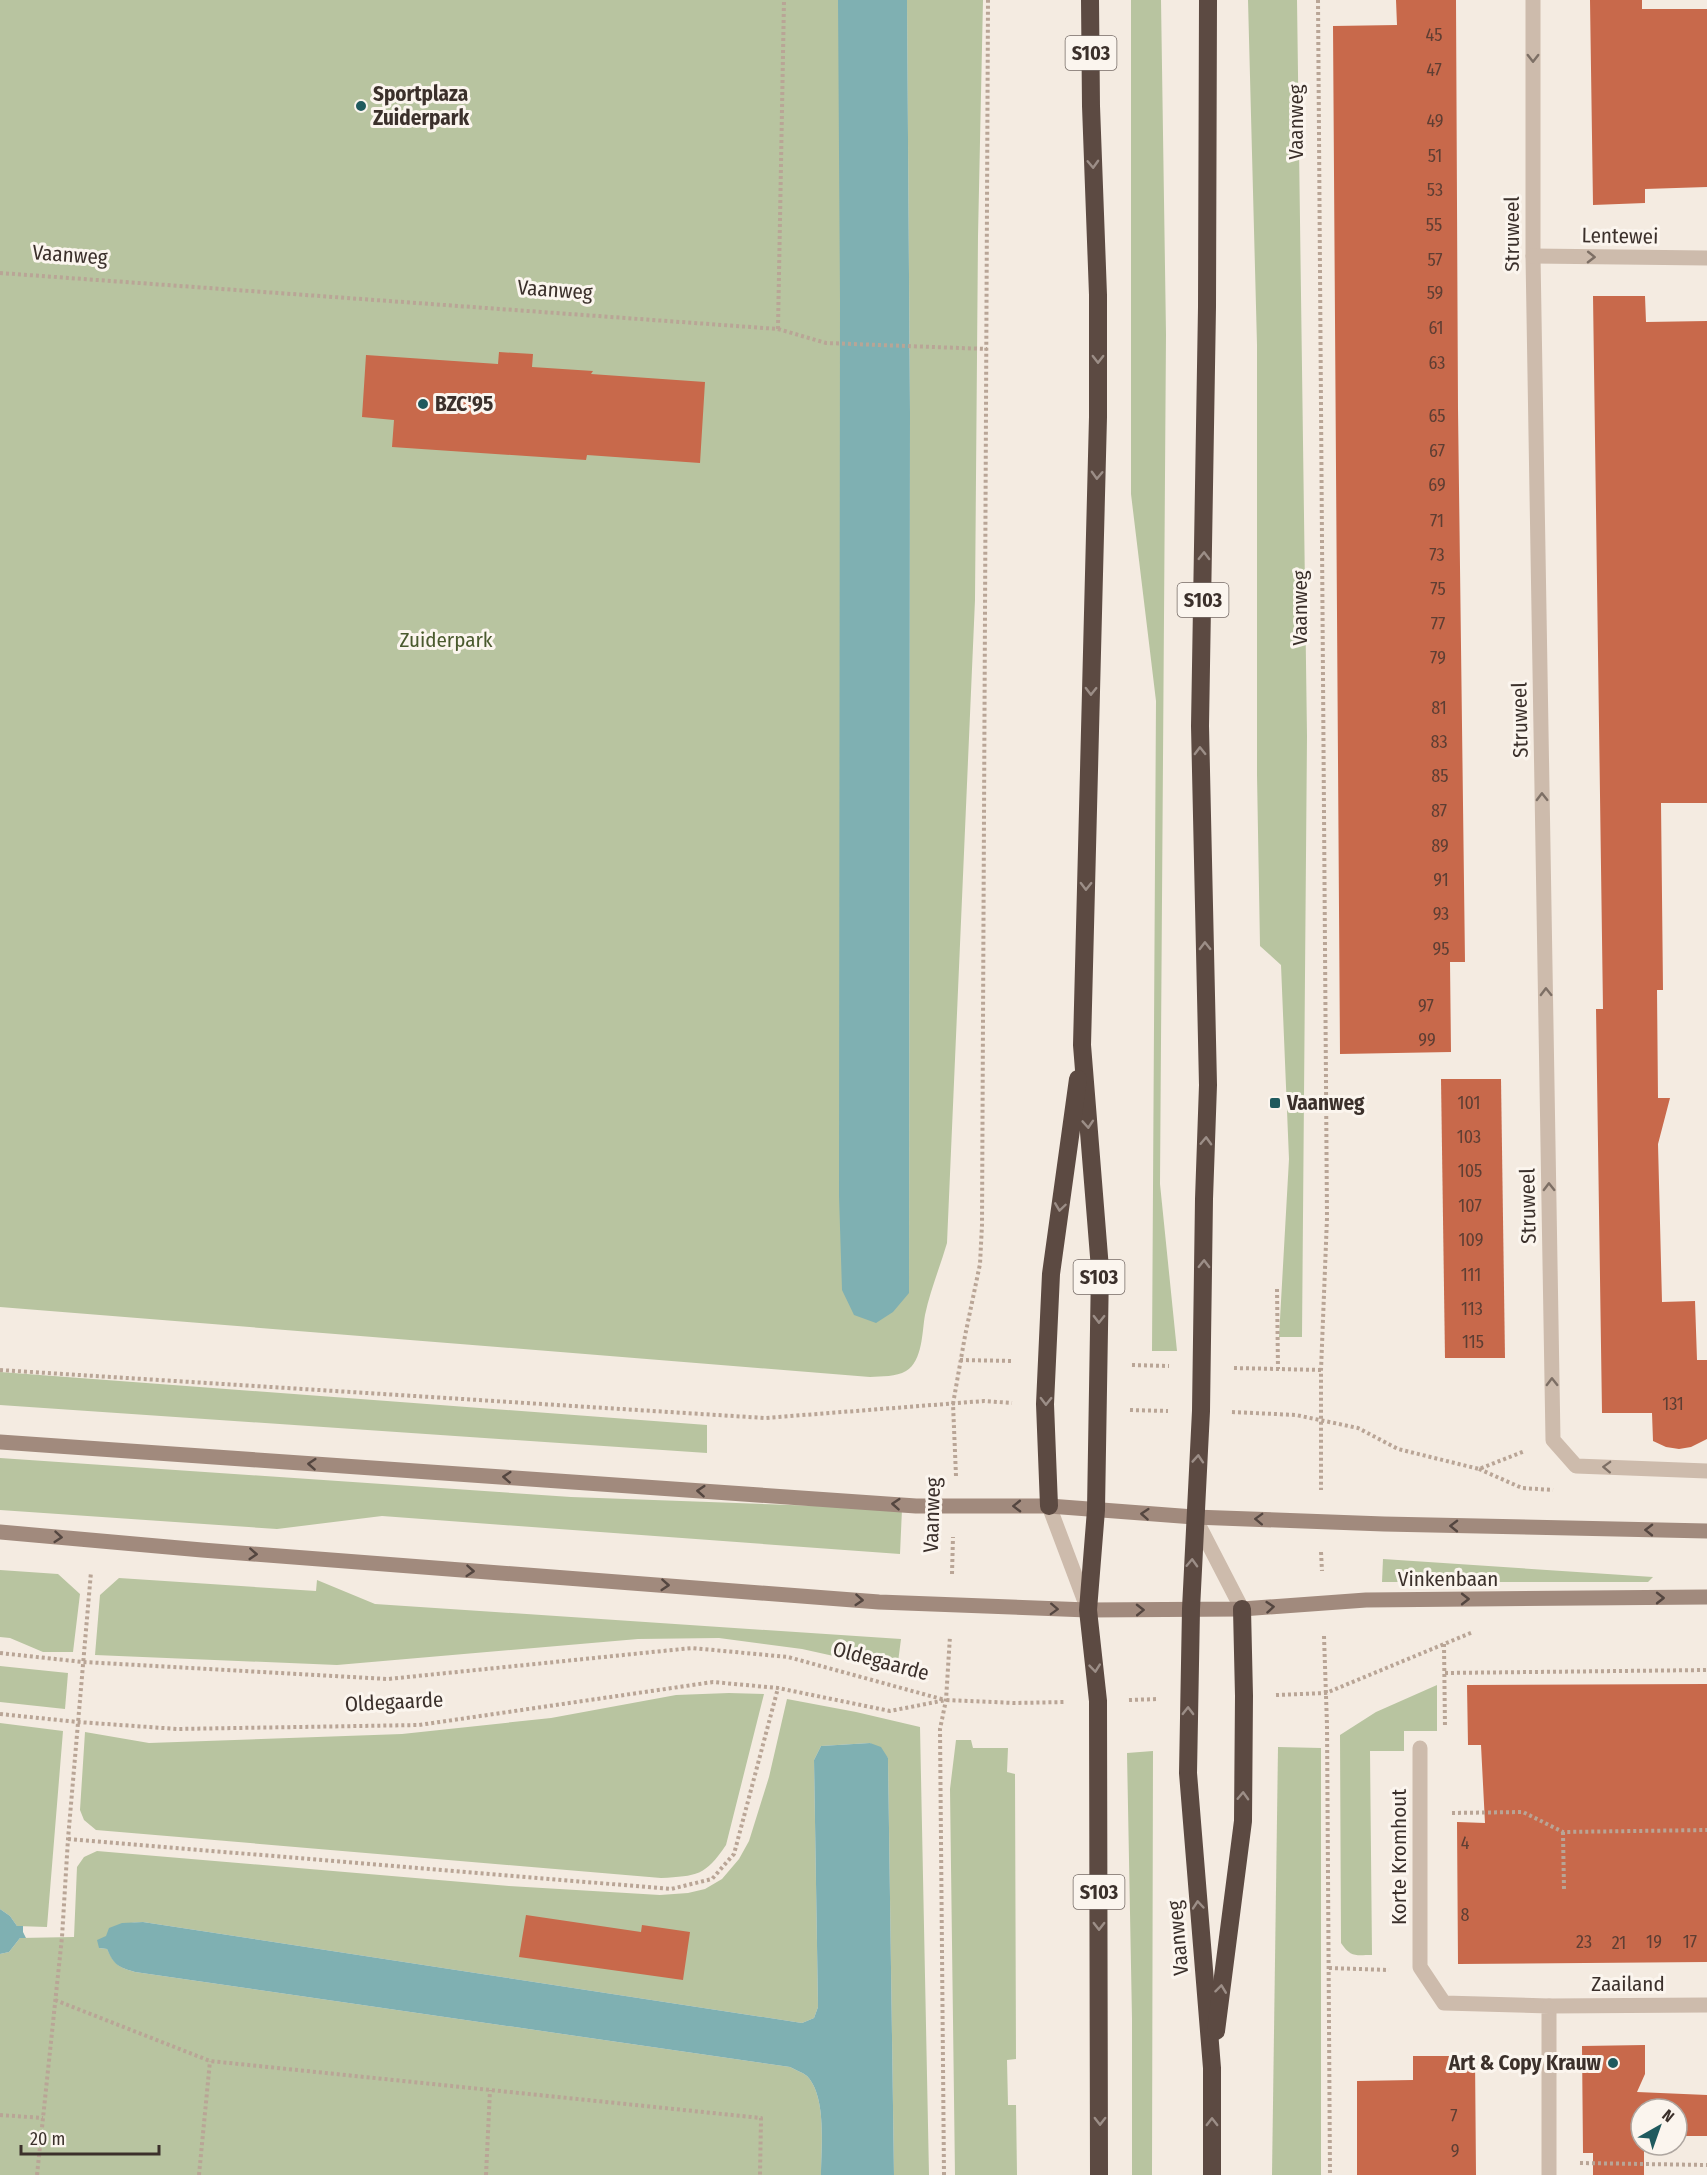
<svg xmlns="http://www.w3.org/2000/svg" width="1707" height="2175" font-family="'Fira Sans Condensed',sans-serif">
<rect width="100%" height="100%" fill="#f4ebe1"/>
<g fill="#b8c4a0">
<path d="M0 0H894L909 1293 910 413 907 0H983L978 236 975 600 947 1243C940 1267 930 1291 925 1315 922 1331 923 1361 906 1371 896 1377 882 1376 870 1377L0 1307Z"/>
<path d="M1131 0H1161L1166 334 1160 1184 1177 1351H1152L1156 701 1131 494Z"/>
<path d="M1248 0H1297L1307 736 1302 1337H1279L1289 1159 1281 965 1260 946 1257 775V345Z"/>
<path d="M0 1372 707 1425V1453L0 1405Z"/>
<path d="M0 1458 571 1497 902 1509 900 1554 382 1516 277 1529 0 1510Z"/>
<path d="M1383 1559 1653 1577 1648 1582H1382Z"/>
<path d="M0 1570 58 1574 80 1594 73 1652H43L10 1638 0 1637Z"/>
<path d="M119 1578 316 1591 317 1580 375 1604 901 1639 897 1670 802 1649 719 1638 638 1639 337 1665 95 1655 100 1595Z"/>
<path d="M0 1666 68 1673 65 1709 0 1702Z"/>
<path d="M1437 1685V1731H1404V1751H1370L1372 1955C1356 1955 1351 1958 1341 1943L1340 1735 1376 1712Z"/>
<path d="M729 1693 764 1694 726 1845C705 1876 697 1876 661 1878L96 1830 84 1820 80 1810 85 1732 149 1743 402 1734 551 1718 676 1695Z"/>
<path d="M787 1699 856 1712 920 1727 929 2175H894L888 1758 870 1743 821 1746 814 1760 818 2007 814 2018 802 2023 143 1922C119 1923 112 1926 99 1948L107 1949C115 1965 118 1967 135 1972L790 2067C795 2070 802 2072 807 2076 827 2097 821 2147 821 2175H0V1954L9 1952 20 1938 74 1937 77 1867 84 1857 97 1851 509 1886 660 1895 688 1893 705 1889 722 1879 739 1859 749 1841 769 1777Z"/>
<path d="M0 1723 63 1731 47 1927 17 1926 10 1916 0 1909Z"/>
<path d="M956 1740H971L973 1748H1008L1007 1772 1015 1774 1016 2059 1007 2060 1008 2105H1016L1017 2175H955L950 1789Z"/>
<path d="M1278 1747 1321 1748V2175H1272Z"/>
<path d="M1153 1751 1152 2175H1132V2019L1127 1753Z"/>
</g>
<g fill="#7fb0b2">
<path d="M838 0H907L910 413 909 1293 893 1312 876 1323 854 1315 842 1290 839 1196 840 301Z"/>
<path d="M870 1743 881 1747 888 1758 894 2175H821C821 2147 827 2097 807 2076 802 2072 795 2070 790 2067L135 1972C118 1967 114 1965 107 1949L99 1948 97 1940 106 1936 109 1928 122 1923 143 1922 802 2023 814 2018 818 2007 814 1760 821 1746Z"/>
<path d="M0 1909 10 1916 17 1926H23V1932L26 1938H20L9 1952 0 1954Z"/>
</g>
<g fill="#c8694b">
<path d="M1396 0H1456L1458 409 1465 962H1450L1451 1052 1340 1054 1333 26 1397 25Z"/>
<path d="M1590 0H1642V9H1707V187L1645 189V203L1593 205Z"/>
<path d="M1593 296H1645L1646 322 1707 321V803H1661L1663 990H1657L1658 1098H1670L1658 1144 1662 1302 1695 1301 1697 1360H1707V1439L1691 1447 1679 1449 1666 1447 1653 1441 1652 1413H1602L1596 1009H1603Z"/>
<path d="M499 352 533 354 532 367 593 371 591 374 705 382 700 463 587 455 586 460 392 447 394 420 362 417 366 355 498 364Z"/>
<path d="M1441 1079H1501L1505 1358H1445Z"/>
<path d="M1707 1684V1962L1458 1964 1457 1822 1485 1823 1481 1745H1468L1467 1685Z"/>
<path d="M526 1915 641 1932 642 1925 690 1932 683 1980 519 1957Z"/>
<path d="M1645 2045V2074L1637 2092 1707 2095V2136H1677V2109H1641V2145H1644V2175H1593V2153H1583L1582 2046Z"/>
<path d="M1413 2056H1475L1476 2175H1357V2081L1413 2080Z"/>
</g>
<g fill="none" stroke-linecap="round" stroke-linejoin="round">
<g stroke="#b9a596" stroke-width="4" stroke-dasharray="3 3" stroke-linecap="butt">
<path d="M1318 0 1327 1218 1321 1370V1490"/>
<path d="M0 273 778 329 784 0"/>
<path d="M778 329 826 343 987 349"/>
<path d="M1277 1289 1278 1369"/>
<path d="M960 1360 1014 1361"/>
<path d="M1132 1365 1169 1366"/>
<path d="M1234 1368 1321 1370"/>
<path d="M0 1370 765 1418 984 1401 1012 1403"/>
<path d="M1130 1410 1168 1411"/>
<path d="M1232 1412 1296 1415 1358 1428 1398 1449 1479 1469 1525 1451"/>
<path d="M1479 1469 1522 1488 1553 1490"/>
<path d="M956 1476 953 1404 965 1336 980 1264 982 1225 988 0"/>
<path d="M1321 1552 1322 1571"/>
<path d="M952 1574 953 1537"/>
<path d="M1324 1636 1327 1725 1330 2175"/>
<path d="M1444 1644 1445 1728"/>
<path d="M0 1653 83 1662 388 1679 692 1648 788 1657 945 1700"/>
<path d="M1445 1673 1707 1670"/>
<path d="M1276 1695 1326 1693 1473 1632"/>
<path d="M1129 1700 1158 1699"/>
<path d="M0 1714 78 1722 177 1729 419 1725 713 1682 778 1688 890 1711 946 1700 1015 1703 1065 1702"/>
<path d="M1452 1813 1523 1812 1563 1832 1707 1830"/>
<path d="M1563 1832 1564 1890"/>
<path d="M68 1839 671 1889 712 1879 734 1854 778 1688"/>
<path d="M1329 1968 1389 1970"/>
<path d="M55 2000 210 2061 761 2118 760 2175"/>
<path d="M0 2115 43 2118"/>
<path d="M1580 2163 1707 2165"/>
<path d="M37 2175 62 1937 68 1839 91 1572"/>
<path d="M199 2175 210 2061"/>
<path d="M486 2175 490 2090"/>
<path d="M944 2175 940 1729 946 1700 950 1636"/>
</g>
<g stroke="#cdbbac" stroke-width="15">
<path d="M1049 1506 1087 1607"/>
<path d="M1195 1518 1242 1609"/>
</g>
<g stroke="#cdbbac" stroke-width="15">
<path d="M1533 0V256L1553 1440 1576 1466 1707 1471"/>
<path d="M1533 256 1707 258"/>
<path d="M1420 1748V1967L1444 2003 1549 2006V2175"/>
<path d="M1549 2006 1707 2005"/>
</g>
<g stroke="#a18a7d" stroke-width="15">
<path d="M0 1442 916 1506H1049L1194 1517 1384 1524 1707 1531"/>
<path d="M0 1532 202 1550 879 1602 1088 1610 1242 1609 1366 1600 1707 1597"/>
</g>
<g stroke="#5c4a42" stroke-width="18">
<path d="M1090 0 1091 106 1098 295V417L1082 1045 1100 1269 1096 1510 1088 1610 1098 1701 1099 2175"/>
<path d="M1208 0 1207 307 1200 726 1208 1085 1204 1199 1201 1411 1191 1609 1188 1773 1212 2068V2175"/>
<path d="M1049 1506 1045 1404 1051 1274 1078 1079"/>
<path d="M1216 2031 1243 1821 1244 1696 1242 1609"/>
</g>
</g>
<defs><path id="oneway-chevron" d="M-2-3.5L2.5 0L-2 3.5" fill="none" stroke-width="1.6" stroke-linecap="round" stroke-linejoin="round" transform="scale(1.5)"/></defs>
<g stroke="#7d6f65">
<use href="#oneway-chevron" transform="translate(1533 58) rotate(90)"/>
<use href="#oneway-chevron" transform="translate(1591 257) rotate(1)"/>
<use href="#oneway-chevron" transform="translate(1542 797) rotate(-91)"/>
<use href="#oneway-chevron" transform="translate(1546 992) rotate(-91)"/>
<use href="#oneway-chevron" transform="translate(1549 1187) rotate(-91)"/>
<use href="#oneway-chevron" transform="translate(1552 1382) rotate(-91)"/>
<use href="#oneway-chevron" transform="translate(1607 1467) rotate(-178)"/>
</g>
<g stroke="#9c8e87">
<use href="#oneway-chevron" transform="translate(1093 164) rotate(88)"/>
<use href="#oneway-chevron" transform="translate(1098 359) rotate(90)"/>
<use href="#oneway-chevron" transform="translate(1097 475) rotate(92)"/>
<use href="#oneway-chevron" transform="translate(1204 556) rotate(-89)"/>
<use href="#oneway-chevron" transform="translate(1091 691) rotate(91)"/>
<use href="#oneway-chevron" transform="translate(1200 751) rotate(-91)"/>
<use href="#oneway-chevron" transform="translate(1086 886) rotate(91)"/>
<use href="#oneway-chevron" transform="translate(1205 946) rotate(-91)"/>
<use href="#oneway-chevron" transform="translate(1088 1124) rotate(86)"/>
<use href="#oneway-chevron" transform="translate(1206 1141) rotate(-88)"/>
<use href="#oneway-chevron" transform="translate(1060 1207) rotate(98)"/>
<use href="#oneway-chevron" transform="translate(1204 1264) rotate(-89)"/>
<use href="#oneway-chevron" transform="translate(1099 1319) rotate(91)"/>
<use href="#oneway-chevron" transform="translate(1046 1401) rotate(91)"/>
<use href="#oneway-chevron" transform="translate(1198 1459) rotate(-86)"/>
<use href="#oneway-chevron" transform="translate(1192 1563) rotate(-88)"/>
<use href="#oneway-chevron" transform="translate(1095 1668) rotate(84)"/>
<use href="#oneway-chevron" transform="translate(1188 1711) rotate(-89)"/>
<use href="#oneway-chevron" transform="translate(1243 1796) rotate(-88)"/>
<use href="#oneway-chevron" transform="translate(1198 1905) rotate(-95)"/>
<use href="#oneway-chevron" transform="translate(1099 1926) rotate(90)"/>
<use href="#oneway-chevron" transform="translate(1221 1989) rotate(-83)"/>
<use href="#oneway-chevron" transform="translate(1100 2121) rotate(90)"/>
<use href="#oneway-chevron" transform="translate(1212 2122) rotate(-90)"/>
</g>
<g stroke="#544640">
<use href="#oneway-chevron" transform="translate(312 1464) rotate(-176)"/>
<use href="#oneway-chevron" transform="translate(507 1477) rotate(-176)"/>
<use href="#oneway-chevron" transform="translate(701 1491) rotate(-176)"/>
<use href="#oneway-chevron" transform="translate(896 1504) rotate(-176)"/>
<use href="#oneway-chevron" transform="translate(1017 1506) rotate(179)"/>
<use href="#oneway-chevron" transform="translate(1145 1514) rotate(-176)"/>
<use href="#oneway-chevron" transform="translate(1259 1519) rotate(-178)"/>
<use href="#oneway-chevron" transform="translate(1454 1526) rotate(-179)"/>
<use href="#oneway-chevron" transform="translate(1649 1530) rotate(-179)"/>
<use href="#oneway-chevron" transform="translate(58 1537) rotate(5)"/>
<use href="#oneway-chevron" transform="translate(253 1554) rotate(4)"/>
<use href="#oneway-chevron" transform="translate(470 1571) rotate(4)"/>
<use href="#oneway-chevron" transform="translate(665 1585) rotate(4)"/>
<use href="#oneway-chevron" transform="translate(1660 1598)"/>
<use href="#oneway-chevron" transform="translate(1465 1599)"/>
<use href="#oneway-chevron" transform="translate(859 1600) rotate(4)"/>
<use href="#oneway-chevron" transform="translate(1270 1607) rotate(-5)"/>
<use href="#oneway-chevron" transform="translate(1054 1609) rotate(2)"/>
<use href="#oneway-chevron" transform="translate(1140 1610) rotate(-1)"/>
</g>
<g fill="#1f5a5e" stroke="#fbf5ee" stroke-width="2">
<circle cx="361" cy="106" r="6"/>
<circle cx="423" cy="404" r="6"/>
<rect x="1269" y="1097" width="12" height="12" rx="3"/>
<circle cx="1613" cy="2063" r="6"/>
</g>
<g text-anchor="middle" stroke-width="6" stroke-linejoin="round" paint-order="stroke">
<g font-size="18" fill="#5e3e33">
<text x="1434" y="41">45</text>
<text x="1434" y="76">47</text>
<text x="1435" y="127">49</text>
<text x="1435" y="162">51</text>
<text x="1435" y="196">53</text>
<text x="1434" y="231">55</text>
<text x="1435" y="266">57</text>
<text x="1435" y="299">59</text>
<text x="1436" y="334">61</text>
<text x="1437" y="369">63</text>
<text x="1437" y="422">65</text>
<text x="1437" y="457">67</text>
<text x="1437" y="491">69</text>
<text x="1437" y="527">71</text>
<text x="1437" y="561">73</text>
<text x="1438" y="595">75</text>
<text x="1438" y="630">77</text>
<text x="1438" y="664">79</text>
<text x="1439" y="714">81</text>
<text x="1439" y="748">83</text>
<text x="1440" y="782">85</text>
<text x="1439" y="817">87</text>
<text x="1440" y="852">89</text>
<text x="1441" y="886">91</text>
<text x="1441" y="920">93</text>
<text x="1441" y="955">95</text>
<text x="1426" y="1012">97</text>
<text x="1427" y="1046">99</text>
<text x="1469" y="1109">101</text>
<text x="1469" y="1143">103</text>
<text x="1470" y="1177">105</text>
<text x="1470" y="1212">107</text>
<text x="1471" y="1246">109</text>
<text x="1471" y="1281">111</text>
<text x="1472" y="1315">113</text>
<text x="1473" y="1348">115</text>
<text x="1673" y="1410">131</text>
<text x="1465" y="1849">4</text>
<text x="1465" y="1921">8</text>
<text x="1584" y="1948">23</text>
<text x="1654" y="1948">19</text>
<text x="1690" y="1948">17</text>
<text x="1619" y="1949">21</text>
<text x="1454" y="2122">7</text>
<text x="1455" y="2157">9</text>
</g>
<g fill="#fbf5ee" stroke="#756b66" stroke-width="1.5">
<rect x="1065.5" y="36" width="51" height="34" rx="4.5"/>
<rect x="1177.5" y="583" width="51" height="34" rx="4.5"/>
<rect x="1073.5" y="1260" width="51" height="34" rx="4.5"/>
<rect x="1073.5" y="1875" width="51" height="34" rx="4.5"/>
</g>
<g font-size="20" font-weight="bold" fill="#3b302b">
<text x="1091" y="60">S103</text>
<text x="1203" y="607">S103</text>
<text x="1099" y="1284">S103</text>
<text x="1099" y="1899">S103</text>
</g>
<g font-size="21" font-weight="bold" fill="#3b302b" stroke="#fbf5ee" text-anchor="start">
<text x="373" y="101">Sportplaza<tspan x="373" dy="24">Zuiderpark</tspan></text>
<text x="435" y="411">BZC'95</text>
<text x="1287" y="1110">Vaanweg</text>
<text x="1601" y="2070" text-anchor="end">Art &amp; Copy Krauw</text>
</g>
<g font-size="21" fill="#3b302b" stroke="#fbf5ee">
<text transform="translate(1296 122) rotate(-90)" y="7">Vaanweg</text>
<text transform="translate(1512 234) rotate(-90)" y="7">Struweel</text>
<text transform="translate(1620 236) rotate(1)" y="7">Lentewei</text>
<text transform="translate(70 255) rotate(4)" y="7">Vaanweg</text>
<text transform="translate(555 290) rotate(4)" y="7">Vaanweg</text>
<text transform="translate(1300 608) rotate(-90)" y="7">Vaanweg</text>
<text transform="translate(1520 720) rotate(-91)" y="7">Struweel</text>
<text transform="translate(1528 1206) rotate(-91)" y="7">Struweel</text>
<text transform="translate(932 1515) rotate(-88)" y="7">Vaanweg</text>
<text x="1448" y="1586">Vinkenbaan</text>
<text transform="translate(881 1661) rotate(15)" y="7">Oldegaarde</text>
<text transform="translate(394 1702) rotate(-3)" y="7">Oldegaarde</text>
<text transform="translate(1399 1857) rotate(-90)" y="7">Korte Kromhout</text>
<text transform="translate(1178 1938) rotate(-95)" y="7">Vaanweg</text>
<text x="1628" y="1991">Zaailand</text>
</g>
<g font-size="21" fill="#4a5a2e" stroke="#fbf5ee">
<text x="446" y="647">Zuiderpark</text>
</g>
</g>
<g transform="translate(1659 2127) rotate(40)"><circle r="28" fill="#fbf5ee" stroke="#aea6a0" stroke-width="1.5"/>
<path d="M0-4.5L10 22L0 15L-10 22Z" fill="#1f5a5e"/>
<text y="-9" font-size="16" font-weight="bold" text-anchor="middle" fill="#3b302b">N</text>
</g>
<path d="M21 2145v9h138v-9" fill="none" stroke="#3b302b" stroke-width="3"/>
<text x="30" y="2145" font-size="18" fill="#3b302b" stroke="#fbf5ee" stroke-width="4.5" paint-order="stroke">20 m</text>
</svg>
